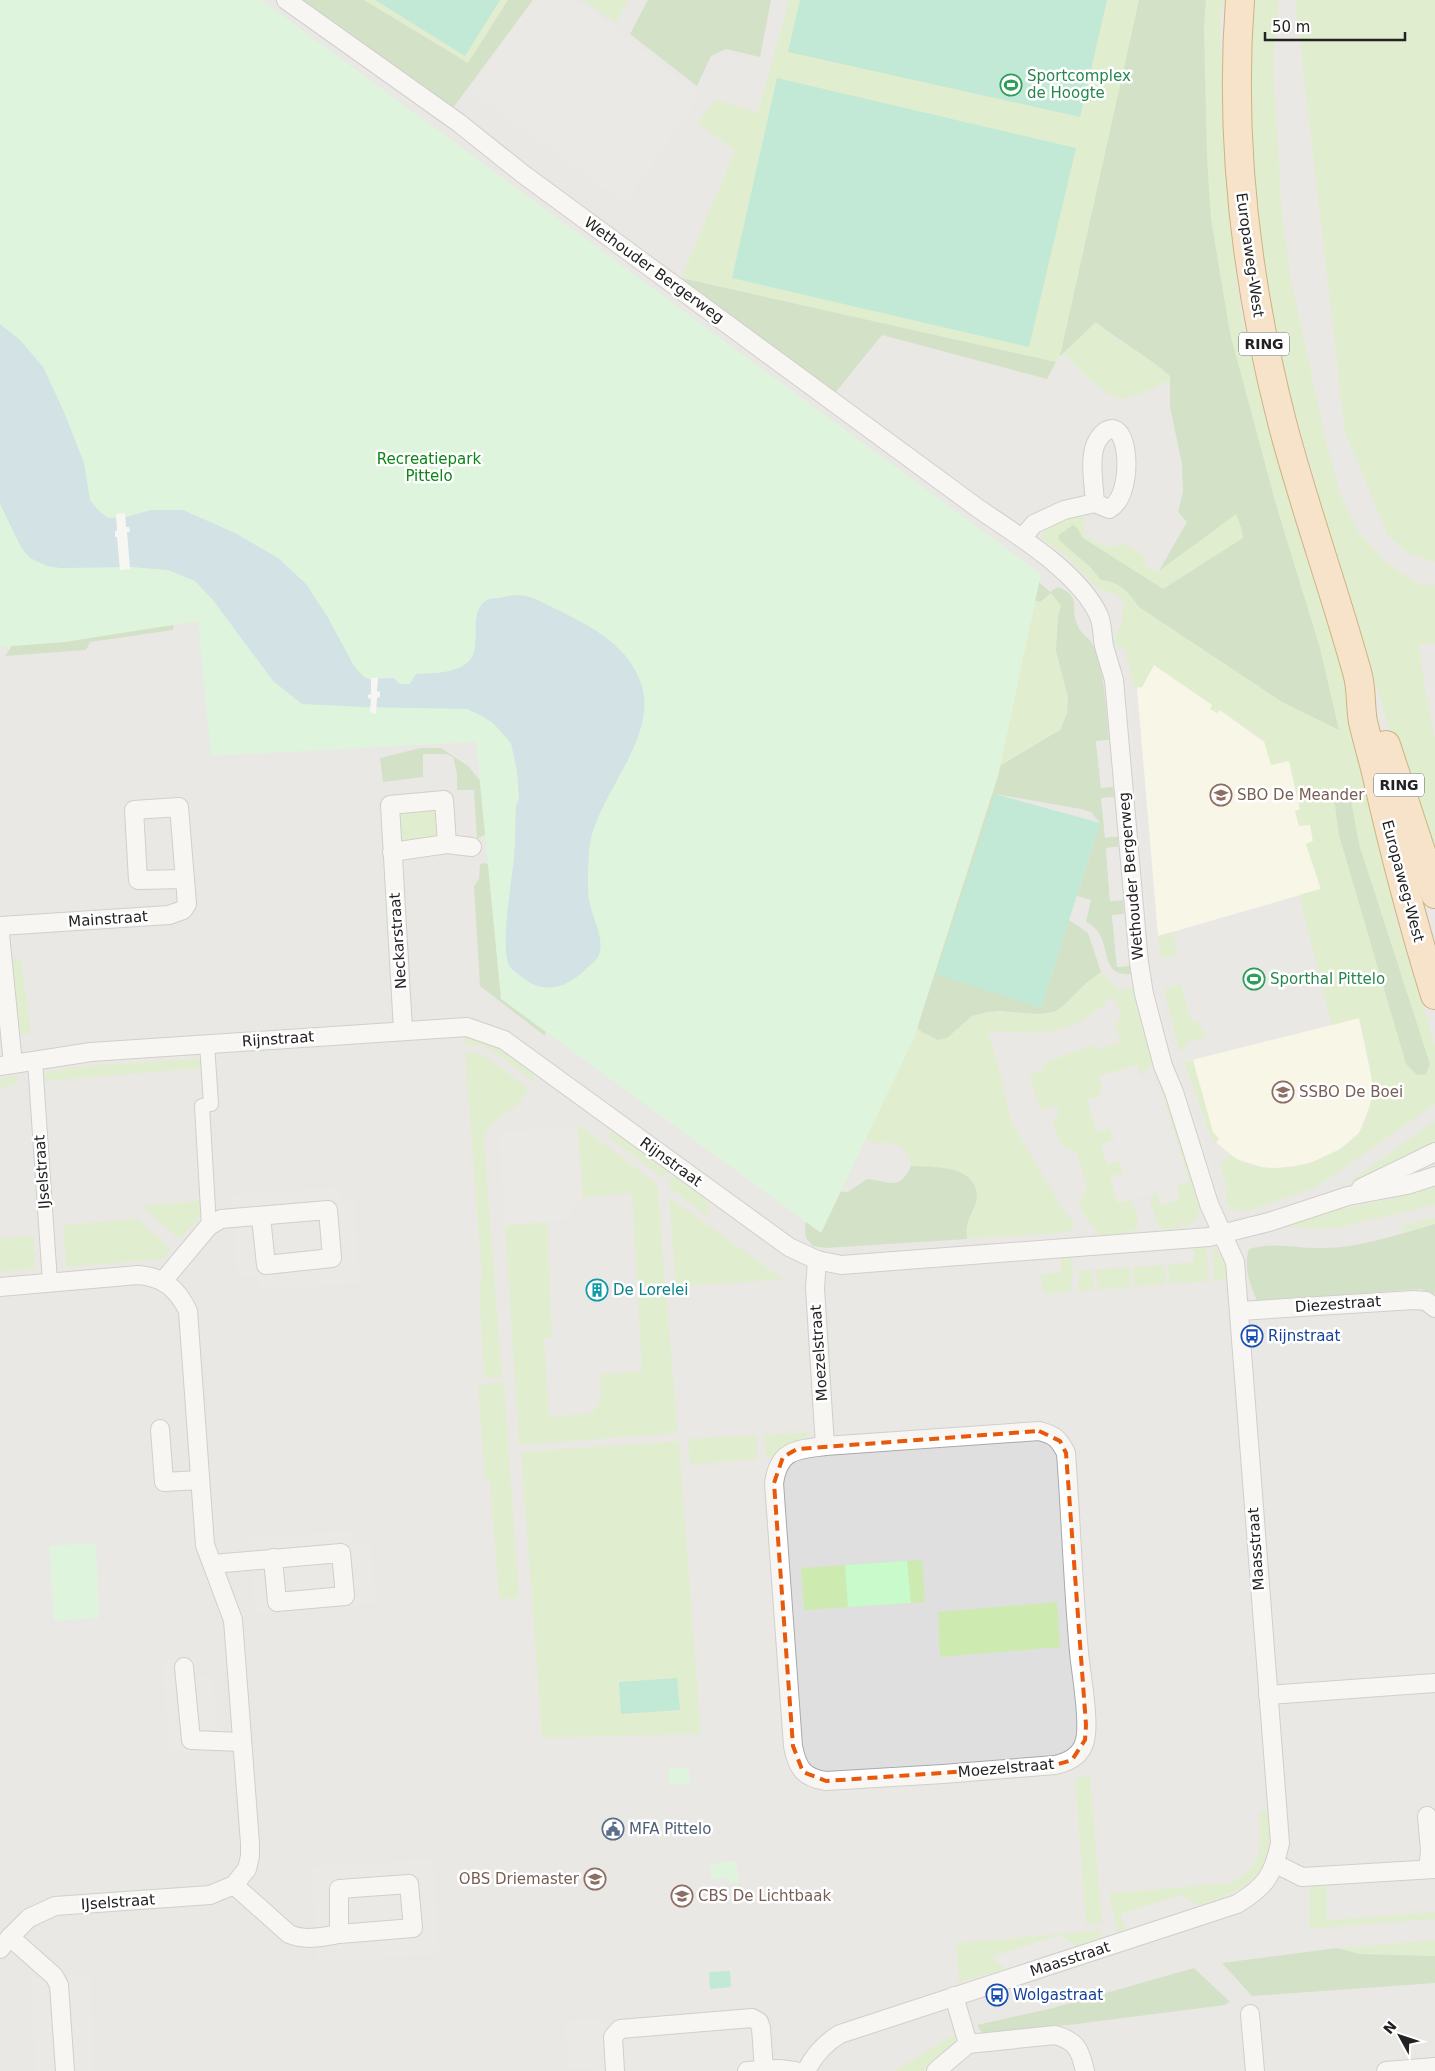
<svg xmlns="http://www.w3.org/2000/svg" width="1435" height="2071" font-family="'DejaVu Sans',sans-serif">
<rect width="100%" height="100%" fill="#f2efe9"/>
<rect fill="#e0dfdf" x="0" y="0" width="1435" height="2071"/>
<g fill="#ffffe5">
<path d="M1154 665 1213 705 1217 713 1220 710 1289 760 1300 809 1295 811 1310 824 1313 841 1306 844 1321 889 1158 936 1137 687H1142Z"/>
<path d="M1359 1018 1372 1080 1371 1103 1359 1133 1340 1149 1306 1165 1268 1169 1236 1159 1211 1138 1184 1062Z"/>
</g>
<g fill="#cdebb0" fill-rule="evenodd">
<path d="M364 0H508L468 64Z"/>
<path d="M583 0H629L615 23Z"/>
<path d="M789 0H1139L1060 356 1056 362 681 278 735 151 698 123 715 100 758 112Z"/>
<path d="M1206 0H1225L1220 14V53L1225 65V138L1228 200 1240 308 1279 463 1337 653 1372 787 1395 915 1435 1045V1104L1315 1188 1248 1211C1237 1212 1231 1210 1225 1201L1228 1190 1220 1163 1230 1154C1262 1182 1334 1164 1359 1133 1364 1126 1368 1113 1370 1105 1377 1081 1364 1042 1359 1018L1332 1025 1299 895 1321 889 1306 844 1313 841 1310 825 1299 826 1295 811 1300 809 1289 761 1271 765 1264 741 1220 710 1217 713 1210 709 1212 705 1154 665 1142 687 1134 688 1126 651 1113 643 1122 622V612L1124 604C1114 586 1108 597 1097 588L1066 556 1045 541 1042 537 1043 531 1047 527 1080 513 1084 516 1085 535C1098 544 1110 551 1125 543L1147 558 1144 565 1155 571H1159L1236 513 1243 530V538L1163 589 1083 538 1077 528 1058 539 1091 568 1101 580C1121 582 1128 592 1139 607L1282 702 1338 730 1320 648 1277 508 1230 333 1211 219 1207 157 1204 27Z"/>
<path d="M1254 0H1279L1273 60 1282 213 1291 280 1326 441 1341 496 1358 532 1385 561 1399 572 1423 585H1435V643L1419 644 1425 690 1435 738V876L1336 556 1276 344 1254 207 1250 97Z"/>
<path d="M1295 0H1435V562L1409 553 1388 536 1345 432Z"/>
<path d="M1096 322 1113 337 1152 359 1170 376V380C1156 386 1142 395 1127 398 1108 403 1076 365 1063 353Z"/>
<path d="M970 582 1039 602 1051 593 1061 605 1058 616 1057 651 1068 697 1067 713 1060 730 993 770 922 1032 938 1040 947 1038 972 1016 988 1012H1054L1064 1005 1086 983 1101 972 1119 990 1134 987 1155 1066H1146L1147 1071 1140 1074 1137 1065 1099 1077 1103 1089 1101 1096 1088 1100 1097 1131 1110 1128 1114 1141 1101 1145 1120 1161 1123 1173 1110 1177 1118 1202 1131 1199C1133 1206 1138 1215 1138 1222 1139 1236 1110 1235 1100 1236L1080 1209V1201L1087 1186 1076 1151C1057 1149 1058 1137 1053 1121L1059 1115 1056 1105 1040 1111 1029 1075 1003 1084 1011 1121 1062 1208 1073 1221 1074 1226 1071 1230 1063 1233 967 1239 966 1227 974 1209 966 1175 939 1168 911 1166C909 1146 892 1140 873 1144L867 1140 861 1130ZM1113 996 1122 1015 1115 1025 1121 1042 1097 1050 1093 1045 1044 1063V1070L1003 1083 988 1032C1010 1031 1040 1036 1061 1029 1081 1023 1099 1010 1113 996Z"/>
<path d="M432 807 438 810 442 830 436 839C428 840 412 844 405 841 400 838 400 832 399 827 397 805 416 809 432 807Z"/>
<path d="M1174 932 1177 956 1160 958 1158 936Z"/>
<path d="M21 959 31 1033 18 1034 12 960Z"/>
<path d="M1181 984 1192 1022 1198 1021 1206 1037 1185 1043 1187 1049 1179 1051 1164 990Z"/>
<path d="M465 1037C484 1039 534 1062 536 1083L487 1047 481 1045 465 1046Z"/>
<path d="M465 1053H477L486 1056 529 1089 519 1103 489 1126 484 1140 502 1377 484 1378 479 1287 482 1277Z"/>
<path d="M202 1058 203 1068 45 1081V1072L85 1066Z"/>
<path d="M1193 1060 1213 1132 1219 1139 1216 1143 1211 1138 1184 1062Z"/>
<path d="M17 1075V1085L0 1088V1079Z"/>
<path d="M1160 1079 1200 1202C1201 1215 1196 1223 1184 1228L1182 1220H1180L1181 1228 1165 1230 1159 1226 1150 1203 1152 1196 1157 1192 1161 1205 1180 1199 1176 1186 1189 1181 1158 1080Z"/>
<path d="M1435 1121V1145L1343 1186Z"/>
<path d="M579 1125 657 1184 678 1433 519 1445 505 1225 547 1222 552 1338H544L549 1417 592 1413 600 1401 601 1374 642 1371 632 1193 583 1198 577 1128Z"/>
<path d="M613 1130 668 1171 663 1178 608 1137Z"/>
<path d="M674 1175 709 1201 708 1217 670 1188 668 1182Z"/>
<path d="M1435 1185V1205L1335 1228 1323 1229 1285 1227 1320 1213 1391 1199Z"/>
<path d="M669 1197 783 1279 676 1287Z"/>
<path d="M200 1201 201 1215 179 1239 141 1205Z"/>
<path d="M1435 1217V1223L1419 1227V1230L1415 1231 1414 1229 1402 1232 1401 1226Z"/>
<path d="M137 1219 171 1249 163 1259 69 1267 66 1266 63 1225Z"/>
<path d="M34 1236 35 1269 0 1272V1238Z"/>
<path d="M1202 1246H1206L1209 1281 1170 1284 1168 1264 1194 1262 1193 1247Z"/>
<path d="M1212 1247C1225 1254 1225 1267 1227 1280L1214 1281Z"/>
<path d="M1072 1256 1073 1271 1070 1292 1043 1294 1041 1273 1061 1272V1258Z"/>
<path d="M1164 1265 1166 1284 1134 1287 1133 1267Z"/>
<path d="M1129 1267 1130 1287 1097 1290 1096 1270Z"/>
<path d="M1080 1270H1092L1094 1290 1077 1291Z"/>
<path d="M504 1382 519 1598 499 1599 490 1481H485L478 1385Z"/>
<path d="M811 1432C800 1445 782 1442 773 1457H766L764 1435Z"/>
<path d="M757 1435V1459L690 1465 688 1439Z"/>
<path d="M679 1441 701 1734 542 1738 521 1452Z"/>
<path d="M922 1560 925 1602 804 1610 801 1568Z"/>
<path d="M1057 1602 1060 1647 940 1657 938 1612Z"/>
<path d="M1090 1776 1102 1923 1086 1924 1075 1778Z"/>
<path d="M1259 1811H1268C1268 1824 1271 1841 1267 1854 1259 1887 1226 1896 1198 1906L1181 1895 1121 1914 1126 1929 1118 1932 1109 1893 1229 1883C1264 1867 1262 1845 1259 1811Z"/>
<path d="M1327 1885V1920L1435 1912V1919L1309 1929V1886Z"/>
<path d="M1102 1930 1099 1938 1076 1946 1060 1935 992 1957 1006 1969 959 1982 956 1943Z"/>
<path d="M1435 1940V1956L1359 1954 1337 1948Z"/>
<path d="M957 2034 955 2047 925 2071H895L943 2041Z"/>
</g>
<g fill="#add19e">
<path d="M295 0H364L468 63 508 0H533L450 112Z"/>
<path d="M648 0H771L760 57 726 49 711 56 697 86 630 34Z"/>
<path d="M1139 0H1206L1204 27 1207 157 1211 219 1230 333 1277 508 1320 648 1339 730 1282 702 1139 607C1128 592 1121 582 1101 580L1091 568 1058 539 1059 535 1073 525 1077 528 1083 538 1163 589 1243 538 1242 530 1236 514 1159 571 1187 522 1178 512 1183 492 1182 464 1170 407V376C1147 355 1120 342 1096 322L1060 356Z"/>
<path d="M681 278 1056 362 1047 379 882 335 835 393Z"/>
<path d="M1021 566 1050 592 1058 587C1082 596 1070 607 1077 624 1080 634 1089 637 1093 645 1104 664 1107 718 1109 740L1096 742 1101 788 1113 787 1114 797 1102 798 1105 837H1118V847L1106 848 1110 901 1123 900 1124 914 1112 916 1117 967 1130 966 1131 974C1095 977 1116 935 1086 922L1091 900 1077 896 1100 823 1091 812 1081 809 996 794 1041 1008 1069 920 1088 933 1101 972 1086 983 1064 1005 1054 1012 1039 1014 1001 1011 988 1012 972 1016 947 1038 938 1040 922 1032 910 1022 993 770 1060 730 1067 713 1068 697 1056 651 1058 616 1061 606 1051 593 1040 602 970 582Z"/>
<path d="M174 622 173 630 90 642 86 650 5 656 14 643Z"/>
<path d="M421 748H441L468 766 483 784 488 833 477 839 474 790H457V773L453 757 446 754H423V777L383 782 380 758Z"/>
<path d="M1333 791 1350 795 1359 844 1430 1064 1426 1074 1417 1075 1406 1064 1339 835Z"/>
<path d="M485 863 495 869 551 988 545 1036 480 986 474 886 479 879 480 864Z"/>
<path d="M911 1166C934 1167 978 1165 977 1198 976 1208 968 1217 967 1227 966 1231 967 1235 967 1239L825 1248 813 1246 806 1238 805 1230 806 1219 833 1191 848 1192 867 1179C890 1181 899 1192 911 1166Z"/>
<path d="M1435 1224V1294L1420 1289 1257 1301C1250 1283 1243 1269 1249 1249 1274 1241 1297 1249 1322 1248 1360 1248 1399 1234 1435 1224Z"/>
<path d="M1337 1948 1359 1954 1435 1956V1983L1252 1996 1222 1963Z"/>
<path d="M1194 1968 1230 2002 1225 2005 1068 2025 982 2033 977 2025 1053 2008Z"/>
</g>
<g fill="#c8facc">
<path d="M0 0H261L1041 574 998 776 914 1038 821 1233 501 999 476 742 211 756 198 621 65 642 0 647Z"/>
<path d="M96 1543 99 1618 54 1621 49 1546Z"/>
<path d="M907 1561 911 1603 848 1607 845 1565Z"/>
<path d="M669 1768H689L690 1784 669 1785Z"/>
<path d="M736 1861 739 1882 729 1884 728 1878 711 1879 710 1864Z"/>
</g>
<g fill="#88e0be">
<path d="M375 0H500L465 56Z"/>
<path d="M800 0H1107L1080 117 788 52Z"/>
<path d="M777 78 1076 148 1029 347 732 278Z"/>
<path d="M995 794 1100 823 1041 1008 936 974Z"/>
<path d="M677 1678 680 1710 621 1714 619 1682Z"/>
<path d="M730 1971 731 1987 710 1989 709 1972Z"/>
</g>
<g fill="#e2e2e2">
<path d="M533 0H575L701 94 625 204 468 90Z"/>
<path d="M1115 653 1122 657 1130 702 1151 949 1146 956Z"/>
<path d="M1110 740 1114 786 1101 788 1096 741Z"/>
<path d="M1115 797 1118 836 1105 838 1101 798Z"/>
<path d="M1119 847 1124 900 1110 901 1106 848Z"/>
<path d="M1125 914 1130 965 1117 967 1112 915Z"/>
<path d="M1152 992 1159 997 1174 1054 1170 1061Z"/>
<path d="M1137 1065 1141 1077 1145 1078 1147 1083 1158 1080 1189 1182 1176 1186 1180 1199 1160 1205 1157 1192 1118 1203 1110 1177 1123 1173 1120 1161 1107 1165 1101 1145 1114 1140 1110 1128 1097 1132 1087 1100 1101 1096 1099 1091 1103 1089 1099 1076Z"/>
<path d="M1175 1076 1183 1079 1207 1148 1219 1189 1216 1198Z"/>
<path d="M554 1128H577L583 1200 564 1221 505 1225 499 1134 502 1132Z"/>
<path d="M340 1187 341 1201 354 1200 360 1283 258 1290 257 1276 237 1277 231 1195Z"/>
<path d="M1194 1247 1193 1262 1080 1270 1079 1256Z"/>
<path d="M1061 1257V1272L1043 1274 1040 1258Z"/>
<path d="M352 1530 353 1545 371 1543 376 1603 255 1614 249 1538Z"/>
<path d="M195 1658 197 1677 213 1676 219 1750 169 1755 162 1661Z"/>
<path d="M433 1858 439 1954 318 1963 311 1867Z"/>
<path d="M1181 1895 1198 1906 1126 1929 1121 1914Z"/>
<path d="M1060 1935 1076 1946 1006 1969 992 1957Z"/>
<path d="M90 1974 94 2071H35L31 1977Z"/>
<path d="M603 2018 605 2036 754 2024 757 2071H591L590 2068 568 2069 564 2021Z"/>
</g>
<path fill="#aad3df" d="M0 324 20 340 43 367 64 412 84 463 90 500 98 510 108 518H123L151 510H183L235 533 278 558 306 584 327 616 354 666 364 677 369 679 394 678 400 684H410L416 674C433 673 462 674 472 657 481 641 468 611 487 600 491 598 497 598 500 598 510 595 520 594 530 597 539 600 549 606 558 610 590 626 624 643 639 678 663 734 599 790 590 844 588 856 587 889 589 900 592 917 605 939 599 955 597 960 591 964 587 968 568 987 545 996 522 977 518 974 512 970 509 965 500 948 512 880 514 857 516 840 515 823 516 805L519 799 517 771 511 743 493 723 482 716 467 709 365 707 302 704 273 681 213 600 195 581 168 570 131 567 60 568 47 566 30 558 21 547 0 504Z"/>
<g fill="#fff">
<path d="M125 513 126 527H129L130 532H127L130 569 120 570 117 537H115V531H117L116 514Z"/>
<path d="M371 678H378L377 691 380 692V697L377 698 376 713 374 714 370 712 371 699 368 698V695L371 694Z"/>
</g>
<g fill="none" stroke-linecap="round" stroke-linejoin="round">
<g stroke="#a9a9a9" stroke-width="16">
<g id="pedestrian">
<path d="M207 1044 211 1104 202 1106 209 1226"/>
<path d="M35 1061 50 1282"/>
</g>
</g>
<g stroke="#a9a9a9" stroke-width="20">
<g id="minor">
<path d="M286 0 459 123 523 174 979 509C1017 535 1080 573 1099 616 1103 625 1102 637 1104 646 1107 657 1111 669 1114 680L1139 963 1144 994 1163 1066 1174 1092 1209 1204 1235 1262 1280 1843C1273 1876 1265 1887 1237 1904L840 2034C825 2043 814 2055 806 2071"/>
<path d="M1022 538 1034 524 1064 510 1095 503 1109 509C1128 499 1130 456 1122 438 1113 418 1097 436 1094 449 1090 465 1094 486 1095 503"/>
<path d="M447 844 472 847"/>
<path d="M392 852 447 844 444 800 390 805 403 1030"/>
<path d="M0 926 169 915 183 910 187 904 179 807 134 810 138 880 185 879"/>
<path d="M0 934 13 1064"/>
<path d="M0 1066 91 1052 467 1027 504 1040 789 1247 817 1260 841 1265 1209 1237 1269 1222 1348 1196 1407 1185 1435 1176"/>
<path d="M1361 1188 1435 1152"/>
<path d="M817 1260 815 1288 825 1446"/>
<path d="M163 1281 209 1226 221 1219 328 1210 332 1258 266 1265 261 1217"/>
<path d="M0 1287 138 1275C163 1277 177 1288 188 1311L205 1545 233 1620 250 1843V1856L247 1869 234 1885 210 1895 55 1906 29 1918 10 1937 54 1976 59 1985 65 2071"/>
<path d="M1240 1311 1414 1300 1426 1301 1435 1308"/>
<path d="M160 1429 164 1482 200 1480"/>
<path d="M1039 1431C1055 1435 1059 1439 1066 1453 1071 1520 1073 1586 1079 1652 1081 1674 1090 1721 1085 1740 1082 1755 1069 1762 1055 1765L943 1774 826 1781C803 1778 797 1767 793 1746L774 1483C779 1449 796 1450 825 1446Z"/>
<path d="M213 1564 341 1553 345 1596 277 1602 273 1558"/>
<path d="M184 1667 191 1740 242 1742"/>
<path d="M1268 1695 1435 1683"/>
<path d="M1427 1816 1430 1851 1428 1869"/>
<path d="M1276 1864 1302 1877 1435 1869"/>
<path d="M409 1884 413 1928 339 1934V1889Z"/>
<path d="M234 1885 289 1934C306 1941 322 1937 339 1934"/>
<path d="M0 1949 10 1937"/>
<path d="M954 1996 968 2044"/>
<path d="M1250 2014 1255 2071"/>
<path d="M615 2071 613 2037 620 2029 752 2018 759 2022 761 2028 764 2070"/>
<path d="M747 2071 779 2069 795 2071"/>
<path d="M936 2071 968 2044 1055 2035C1077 2041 1080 2050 1085 2071"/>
<path d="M1386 2071 1435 2067"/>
</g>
</g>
<g stroke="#a06b00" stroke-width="30">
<g id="primary">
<path d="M1240 0C1229 144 1247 287 1283 426 1305 509 1334 589 1357 672 1362 688 1360 706 1363 722 1367 739 1372 756 1376 772 1393 847 1412 921 1435 995"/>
<path d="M1386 745 1435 894"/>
</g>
</g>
<use href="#pedestrian" stroke="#fff" stroke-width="14"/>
<use href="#minor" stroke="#fff" stroke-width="18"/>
<use href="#primary" stroke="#fcd6a4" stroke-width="28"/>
</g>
<path d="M0 0H1435V2071H0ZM1039 1431 1060 1441 1066 1453 1086 1725 1085 1740 1072 1760 1055 1765 826 1781 803 1772 793 1746 774 1483 783 1457 797 1449Z" fill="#f2efe9" fill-opacity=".55" fill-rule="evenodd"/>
<path fill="none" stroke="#e8590c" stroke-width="4" stroke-dasharray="10 6" stroke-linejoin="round" d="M1039 1431 1060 1441 1066 1453 1086 1725 1085 1740 1072 1760 1055 1765 826 1781 803 1772 793 1746 774 1483 783 1457 797 1449Z"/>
<defs>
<g id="stadium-ring" transform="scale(1.125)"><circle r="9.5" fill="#fff" stroke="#2e9e5b" stroke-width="1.5"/><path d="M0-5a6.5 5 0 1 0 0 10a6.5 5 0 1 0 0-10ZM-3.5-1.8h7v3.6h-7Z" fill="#2e9e5b"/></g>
<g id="school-ring" transform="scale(1.125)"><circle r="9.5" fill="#fff" stroke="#8d6e63" stroke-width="1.5"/><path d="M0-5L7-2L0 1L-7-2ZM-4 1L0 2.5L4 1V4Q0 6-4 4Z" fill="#8d6e63"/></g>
<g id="building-ring" transform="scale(1.125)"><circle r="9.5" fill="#fff" stroke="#0f9aa8" stroke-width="1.5"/><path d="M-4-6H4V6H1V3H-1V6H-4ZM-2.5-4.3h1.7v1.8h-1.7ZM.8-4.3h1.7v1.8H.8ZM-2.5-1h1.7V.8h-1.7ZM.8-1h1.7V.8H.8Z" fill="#0f9aa8"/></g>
<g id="bus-ring" transform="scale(1.125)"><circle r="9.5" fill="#fff" stroke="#1a4fb4" stroke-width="1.5"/><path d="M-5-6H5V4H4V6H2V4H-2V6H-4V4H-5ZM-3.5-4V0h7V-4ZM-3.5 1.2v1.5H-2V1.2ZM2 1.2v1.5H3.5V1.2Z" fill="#1a4fb4"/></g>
<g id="civic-ring" transform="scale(1.125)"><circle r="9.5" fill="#fff" stroke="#5c6f8a" stroke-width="1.5"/><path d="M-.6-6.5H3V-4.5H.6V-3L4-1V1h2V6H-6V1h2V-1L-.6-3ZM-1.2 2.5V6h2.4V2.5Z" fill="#5c6f8a"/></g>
</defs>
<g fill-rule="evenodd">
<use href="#stadium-ring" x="1011" y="85"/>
<use href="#school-ring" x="1221" y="795"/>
<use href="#stadium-ring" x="1254" y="979"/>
<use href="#school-ring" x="1283" y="1092"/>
<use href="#building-ring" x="597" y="1290"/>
<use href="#bus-ring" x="1252" y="1336"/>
<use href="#civic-ring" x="613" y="1829"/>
<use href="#school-ring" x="595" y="1879"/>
<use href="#school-ring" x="682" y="1896"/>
<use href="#bus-ring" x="997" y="1995"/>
</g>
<g text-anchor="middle" stroke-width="5" stroke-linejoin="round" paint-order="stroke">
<g fill="#fff" stroke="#646464" stroke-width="1">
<rect x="1239" y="332.5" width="50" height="23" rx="4"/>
<rect x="1374" y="773.5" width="50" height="23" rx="4"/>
</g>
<g font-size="14" font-weight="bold" fill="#222">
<text x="1264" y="349">RING</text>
<text x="1399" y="790">RING</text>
</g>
<g font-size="15" fill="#27864d" stroke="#fff" text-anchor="start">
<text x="1027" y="81">Sportcomplex<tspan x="1027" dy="17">de Hoogte</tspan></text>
<text x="1270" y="984">Sporthal Pittelo</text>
</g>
<g font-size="15" fill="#222" stroke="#fff">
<text transform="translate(1250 255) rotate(82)" y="5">Europaweg-West</text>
<text transform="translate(654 270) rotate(36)" y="5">Wethouder Bergerweg</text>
<text transform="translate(1131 876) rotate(-95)" y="5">Wethouder Bergerweg</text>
<text transform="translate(1403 881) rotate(75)" y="5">Europaweg-West</text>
<text transform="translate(108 919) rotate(-4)" y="5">Mainstraat</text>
<text transform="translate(398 941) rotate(-94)" y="5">Neckarstraat</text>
<text transform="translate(278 1039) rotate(-4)" y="5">Rijnstraat</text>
<text transform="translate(671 1162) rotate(36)" y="5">Rijnstraat</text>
<text transform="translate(42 1172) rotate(-94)" y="5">IJselstraat</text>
<text transform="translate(1338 1304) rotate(-4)" y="5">Diezestraat</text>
<text transform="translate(819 1353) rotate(-94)" y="5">Moezelstraat</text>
<text transform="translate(1256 1549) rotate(-94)" y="5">Maasstraat</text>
<text transform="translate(1006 1768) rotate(-5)" y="5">Moezelstraat</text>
<text transform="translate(118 1902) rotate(-4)" y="5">IJselstraat</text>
<text transform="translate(1070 1959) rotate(-18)" y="5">Maasstraat</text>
</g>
<g font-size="15" fill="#0c8416" stroke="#fff">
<text x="429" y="464">Recreatiepark<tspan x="429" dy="17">Pittelo</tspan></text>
</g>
<g font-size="15" fill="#785e54" stroke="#fff" text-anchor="start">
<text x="1237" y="800">SBO De Meander</text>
<text x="1299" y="1097">SSBO De Boei</text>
<text x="579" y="1884" text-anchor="end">OBS Driemaster</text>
<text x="698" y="1901">CBS De Lichtbaak</text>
</g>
<g font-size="15" fill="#0d838f" stroke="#fff" text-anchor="start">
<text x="613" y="1295">De Lorelei</text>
</g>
<g font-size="15" fill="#164399" stroke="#fff" text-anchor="start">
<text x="1268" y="1341">Rijnstraat</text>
<text x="1013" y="2000">Wolgastraat</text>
</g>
<g font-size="15" fill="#4e5e75" stroke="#fff" text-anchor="start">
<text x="629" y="1834">MFA Pittelo</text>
</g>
</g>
<g transform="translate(1400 2036) rotate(310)" stroke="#ffffff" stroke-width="4" paint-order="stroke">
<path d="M0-4L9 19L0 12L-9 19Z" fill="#222222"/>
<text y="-8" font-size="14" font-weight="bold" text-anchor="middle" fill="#222222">N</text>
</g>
<path d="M1265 32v8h140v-8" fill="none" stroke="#222222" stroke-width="2.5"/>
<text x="1272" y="32" font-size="15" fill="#222222" stroke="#ffffff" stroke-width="4" paint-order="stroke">50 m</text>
</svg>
